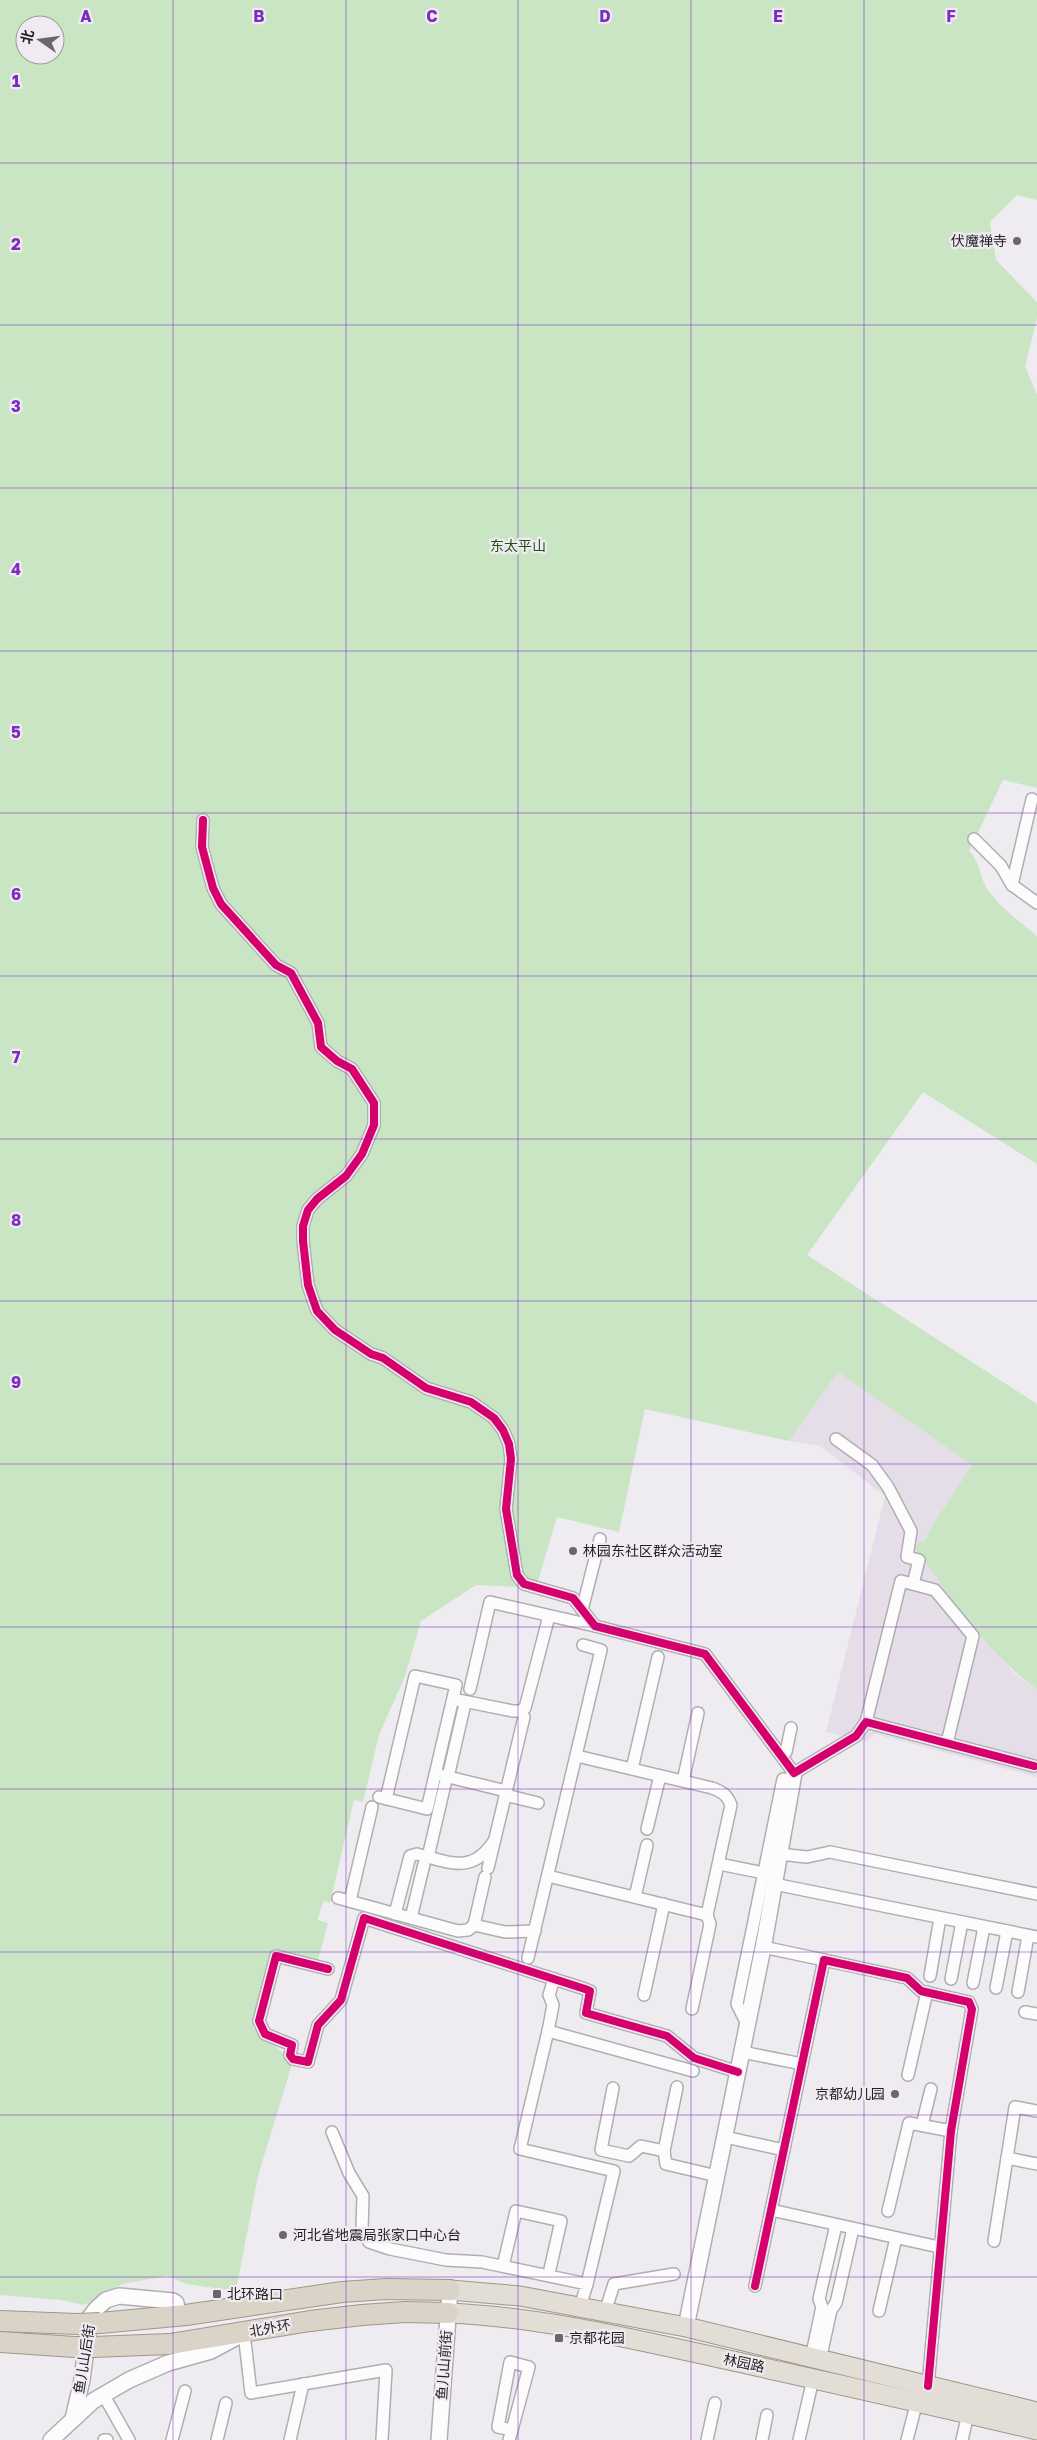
<svg xmlns="http://www.w3.org/2000/svg" width="1037" height="2440" font-family="'Golos Text','Noto Sans SC',sans-serif">
<rect width="100%" height="100%" fill="#efecf1"/>
<path fill="#e5dee8" d="M838 1372 972 1465 930 1529 924 1542 916 1549 967 1618 1013 1672 1037 1689V1777L875 1734 867 1741 826 1732 885 1496 820 1446 789 1441Z"/>
<path fill="#c9e5c3" fill-rule="evenodd" d="M0 0H1037V200L1017 195 990 222 996 260 1037 302V318L1025 366 1037 395V788L1003 780 969 851C981 863 979 877 988 890 1001 908 1020 922 1037 936V1164L923 1092 807 1255 1037 1404V1689C987 1654 952 1598 916 1549L918 1541 924 1542 930 1529 972 1465 838 1372 789 1441 645 1409 619 1532 557 1517 538 1581 520 1587 476 1585 421 1621 405 1676 379 1735 363 1802 354 1800 330 1903 324 1901 317 1920 328 1923 318 1960 273 1951 253 2028 293 2061 258 2176 236 2291 186 2284 168 2276 122 2284 84 2305 61 2300 0 2295ZM25 25H55V55H25Z"/>
<g fill="none" stroke-linecap="round" stroke-linejoin="round">
<g stroke="#b0aeb1" stroke-width="14">
<g id="minor">
<path d="M203 820 202 847 213 888 221 904 276 965 291 973 318 1023 321 1047 337 1061 352 1069 374 1103V1125L362 1154 346 1176 317 1199 308 1210 303 1226V1241L308 1285 317 1311 335 1330 371 1354 383 1358 426 1388 471 1402 494 1418 503 1430 509 1444 511 1459 506 1509 517 1575 524 1584 573 1598 595 1626 705 1654 794 1773 856 1736 866 1722 1034 1766"/>
<path d="M974 839 1001 866 1012 885 1037 903"/>
<path d="M1012 885 1032 799"/>
<path d="M836 1439 872 1465 888 1487 911 1531 907 1557 919 1560 913 1584"/>
<path d="M582 1610 600 1539"/>
<path d="M470 1689 490 1602 595 1626"/>
<path d="M453 1699 513 1711H520L525 1708 549 1616"/>
<path d="M866 1722 901 1581 935 1590 973 1636 947 1743"/>
<path d="M786 1752 791 1728"/>
<path d="M577 1756 712 1788C723 1792 727 1795 731 1805L707 1915 710 1924 692 2009"/>
<path d="M632 1769 658 1657"/>
<path d="M436 1774 506 1791"/>
<path d="M448 1777 464 1708"/>
<path d="M683 1781 698 1713"/>
<path d="M505 1795 538 1803"/>
<path d="M379 1797 427 1809 456 1685 415 1676 386 1799"/>
<path d="M647 1829 660 1776"/>
<path d="M779 1854 807 1857 830 1852 1037 1894"/>
<path d="M428 1857 445 1784"/>
<path d="M719 1864 764 1873"/>
<path d="M488 1868 524 1717"/>
<path d="M548 1876 707 1915"/>
<path d="M774 1884 1037 1937"/>
<path d="M635 1897 647 1845"/>
<path d="M338 1898 458 1931 468 1930 474 1925 505 1932 535 1931"/>
<path d="M350 1901 372 1807"/>
<path d="M395 1914 410 1856 417 1854C449 1862 472 1875 494 1841"/>
<path d="M411 1918 424 1864"/>
<path d="M474 1925 485 1877"/>
<path d="M763 1947 824 1960"/>
<path d="M528 1958 601 1650 583 1645"/>
<path d="M328 1969 276 1956 259 2021 265 2034 292 2045 290 2055 293 2059 308 2062 318 2025 341 2000 364 1918 585 1989 590 1991 586 2013 667 2036 694 2058 738 2072"/>
<path d="M930 1976 940 1918"/>
<path d="M951 1979 962 1922"/>
<path d="M973 1983 984 1927"/>
<path d="M996 1988 1007 1931"/>
<path d="M1018 1992 1028 1936"/>
<path d="M644 1995 664 1904"/>
<path d="M1025 2012 1037 2014"/>
<path d="M747 2024 737 2004 783 1779"/>
<path d="M548 2031 553 2005 549 1995 554 1979"/>
<path d="M742 2052 802 2064"/>
<path d="M908 2075 927 1992"/>
<path d="M613 2088 601 2150 629 2156 641 2146 664 2151 677 2087"/>
<path d="M922 2125 931 2089"/>
<path d="M332 2132 349 2173 363 2196 362 2229 369 2242 390 2249 446 2260 482 2262 587 2284 580 2307"/>
<path d="M725 2137 784 2150"/>
<path d="M664 2151 666 2164 717 2176"/>
<path d="M1007 2158 1037 2164"/>
<path d="M771 2210 939 2247"/>
<path d="M888 2211 909 2123 951 2131"/>
<path d="M994 2241 1015 2107 1037 2111"/>
<path d="M503 2266 516 2211 561 2221 550 2269"/>
<path d="M587 2284 614 2171 520 2149 548 2031 693 2071"/>
<path d="M755 2286 824 1960 907 1978 921 1991 969 2002 972 2009 951 2131 928 2386"/>
<path d="M879 2311 896 2238"/>
<path d="M605 2312 614 2284 674 2274"/>
<path d="M244 2333 251 2393 386 2370 382 2440"/>
<path d="M811 2358 822 2307 819 2299 836 2225"/>
<path d="M820 2360 831 2310 836 2303 853 2229"/>
<path d="M103 2394 129 2440"/>
<path d="M104 2440H107"/>
<path d="M172 2440 185 2391"/>
<path d="M217 2440 226 2403"/>
<path d="M290 2440 303 2384"/>
<path d="M509 2440 512 2430 529 2367 510 2362 498 2427 512 2430"/>
<path d="M707 2440 715 2403"/>
<path d="M762 2440 767 2415"/>
<path d="M799 2440 813 2379"/>
<path d="M907 2440 917 2401"/>
<path d="M962 2440 968 2414"/>
</g>
</g>
<g stroke="#b0aeb1" stroke-width="18">
<g id="tertiary">
<path d="M686 2327 764 1943 794 1773"/>
<path d="M73 2419 82 2380 90 2317 96 2309 106 2300 119 2296 173 2301 176 2303 177 2308 172 2316"/>
<path d="M51 2440 93 2401 129 2380 168 2363 211 2351 237 2337"/>
<path d="M439 2440 450 2290"/>
</g>
</g>
<g stroke="#9f9788" stroke-width="21">
<g id="primary">
<path d="M450 2290 520 2296 686 2327 1037 2412"/>
<path d="M448 2313C542 2317 632 2339 724 2359 828 2382 933 2405 1037 2430"/>
</g>
</g>
<g stroke="#9f9788" stroke-width="22">
<g id="trunk">
<path d="M0 2321 77 2324"/>
<path d="M100 2323 186 2315 342 2292 386 2289 450 2290"/>
<path d="M0 2342 74 2347"/>
<path d="M93 2347 170 2344 310 2321 362 2315 405 2312 448 2313"/>
</g>
</g>
<use href="#minor" stroke="#fdfcfd" stroke-width="11"/>
<use href="#tertiary" stroke="#fdfcfd" stroke-width="15"/>
<use href="#primary" stroke="#e2ded6" stroke-width="19"/>
<use href="#trunk" stroke="#dad4c8" stroke-width="20"/>
<g stroke="#9f9788" stroke-width="22" stroke-linecap="butt">
<g id="trunk-bridge">
<path d="M77 2324 100 2323"/>
<path d="M74 2347H93"/>
</g>
</g>
<use href="#trunk-bridge" stroke="#dad4c8" stroke-width="20"/>
<g stroke="#f0ebf2" stroke-width="11">
<g id="cycleway">
<path d="M203 820 202 847 213 888 221 904 276 965 291 973 318 1023 321 1047 337 1061 352 1069 374 1103V1125L362 1154 346 1176 317 1199 308 1210 303 1226V1241L308 1285 317 1311 335 1330 371 1354 383 1358 426 1388 471 1402 494 1418 503 1430 509 1444 511 1459 506 1509 517 1575 524 1584 573 1598 595 1626 705 1654 794 1773 856 1736 866 1722 1034 1766"/>
<path d="M328 1969 276 1956 259 2021 265 2034 292 2045 290 2055 293 2059 308 2062 318 2025 341 2000 364 1918 585 1989 590 1991 586 2013 667 2036 694 2058 738 2072"/>
<path d="M755 2286 824 1960 907 1978 921 1991 969 2002 972 2009 951 2131 928 2386"/>
</g>
</g>
<use href="#cycleway" stroke="#d6006c" stroke-width="8"/>
</g>
<path fill="none" stroke="#7b2cbf" stroke-width="1" stroke-opacity="0.55" d="M173 0V2440M346 0V2440M518 0V2440M691 0V2440M864 0V2440M0 163H1037M0 325H1037M0 488H1037M0 651H1037M0 813H1037M0 976H1037M0 1139H1037M0 1301H1037M0 1464H1037M0 1627H1037M0 1789H1037M0 1952H1037M0 2115H1037M0 2277H1037"/>
<g fill="#69676a" stroke="#f0ebf2" stroke-width="2">
<circle cx="1017" cy="241" r="5"/>
<circle cx="573" cy="1551" r="5"/>
<circle cx="895" cy="2094" r="5"/>
<circle cx="283" cy="2235" r="5"/>
<rect x="212" y="2289" width="10" height="10" rx="2.5"/>
<rect x="554" y="2333" width="10" height="10" rx="2.5"/>
</g>
<g text-anchor="middle" stroke-width="4.5" stroke-linejoin="round" paint-order="stroke">
<g font-size="14" fill="#211f21" stroke="#f0ebf2" text-anchor="start">
<text x="1007" y="246" text-anchor="end">伏魔禅寺</text>
<text x="583" y="1556">林园东社区群众活动室</text>
<text x="885" y="2099" text-anchor="end">京都幼儿园</text>
<text x="293" y="2240">河北省地震局张家口中心台</text>
<text x="227" y="2299">北环路口</text>
<text x="569" y="2343">京都花园</text>
</g>
<g font-size="14" fill="#1e520f" stroke="#f0ebf2">
<text x="518" y="551">东太平山</text>
</g>
<g font-size="14" fill="#211f21" stroke="#f0ebf2">
<text transform="translate(270 2328) rotate(-10)" y="5">北外环</text>
<text transform="translate(84 2359) rotate(-81)" y="5">鱼儿山后街</text>
<text transform="translate(744 2363) rotate(12)" y="5">林园路</text>
<text transform="translate(444 2365) rotate(-86)" y="5">鱼儿山前街</text>
</g>
</g>
<g font-size="16" text-anchor="middle" font-weight="bold" fill="#7b2cbf" stroke="#f0ebf2" stroke-width="4.5" stroke-linejoin="round" paint-order="stroke">
<text x="86" y="22">A</text>
<text x="259" y="22">B</text>
<text x="432" y="22">C</text>
<text x="605" y="22">D</text>
<text x="778" y="22">E</text>
<text x="951" y="22">F</text>
<text x="16" y="87">1</text>
<text x="16" y="250">2</text>
<text x="16" y="412">3</text>
<text x="16" y="575">4</text>
<text x="16" y="738">5</text>
<text x="16" y="900">6</text>
<text x="16" y="1063">7</text>
<text x="16" y="1226">8</text>
<text x="16" y="1388">9</text>
</g>
<g transform="translate(40 40) rotate(284)"><circle r="24" fill="#f0ebf2" stroke="#9d999e"/>
<path d="M0-4L9 19L0 12L-9 19Z" fill="#69676a"/>
<text y="-8" font-size="14" font-weight="bold" text-anchor="middle" fill="#211f21">北</text>
</g>
</svg>
